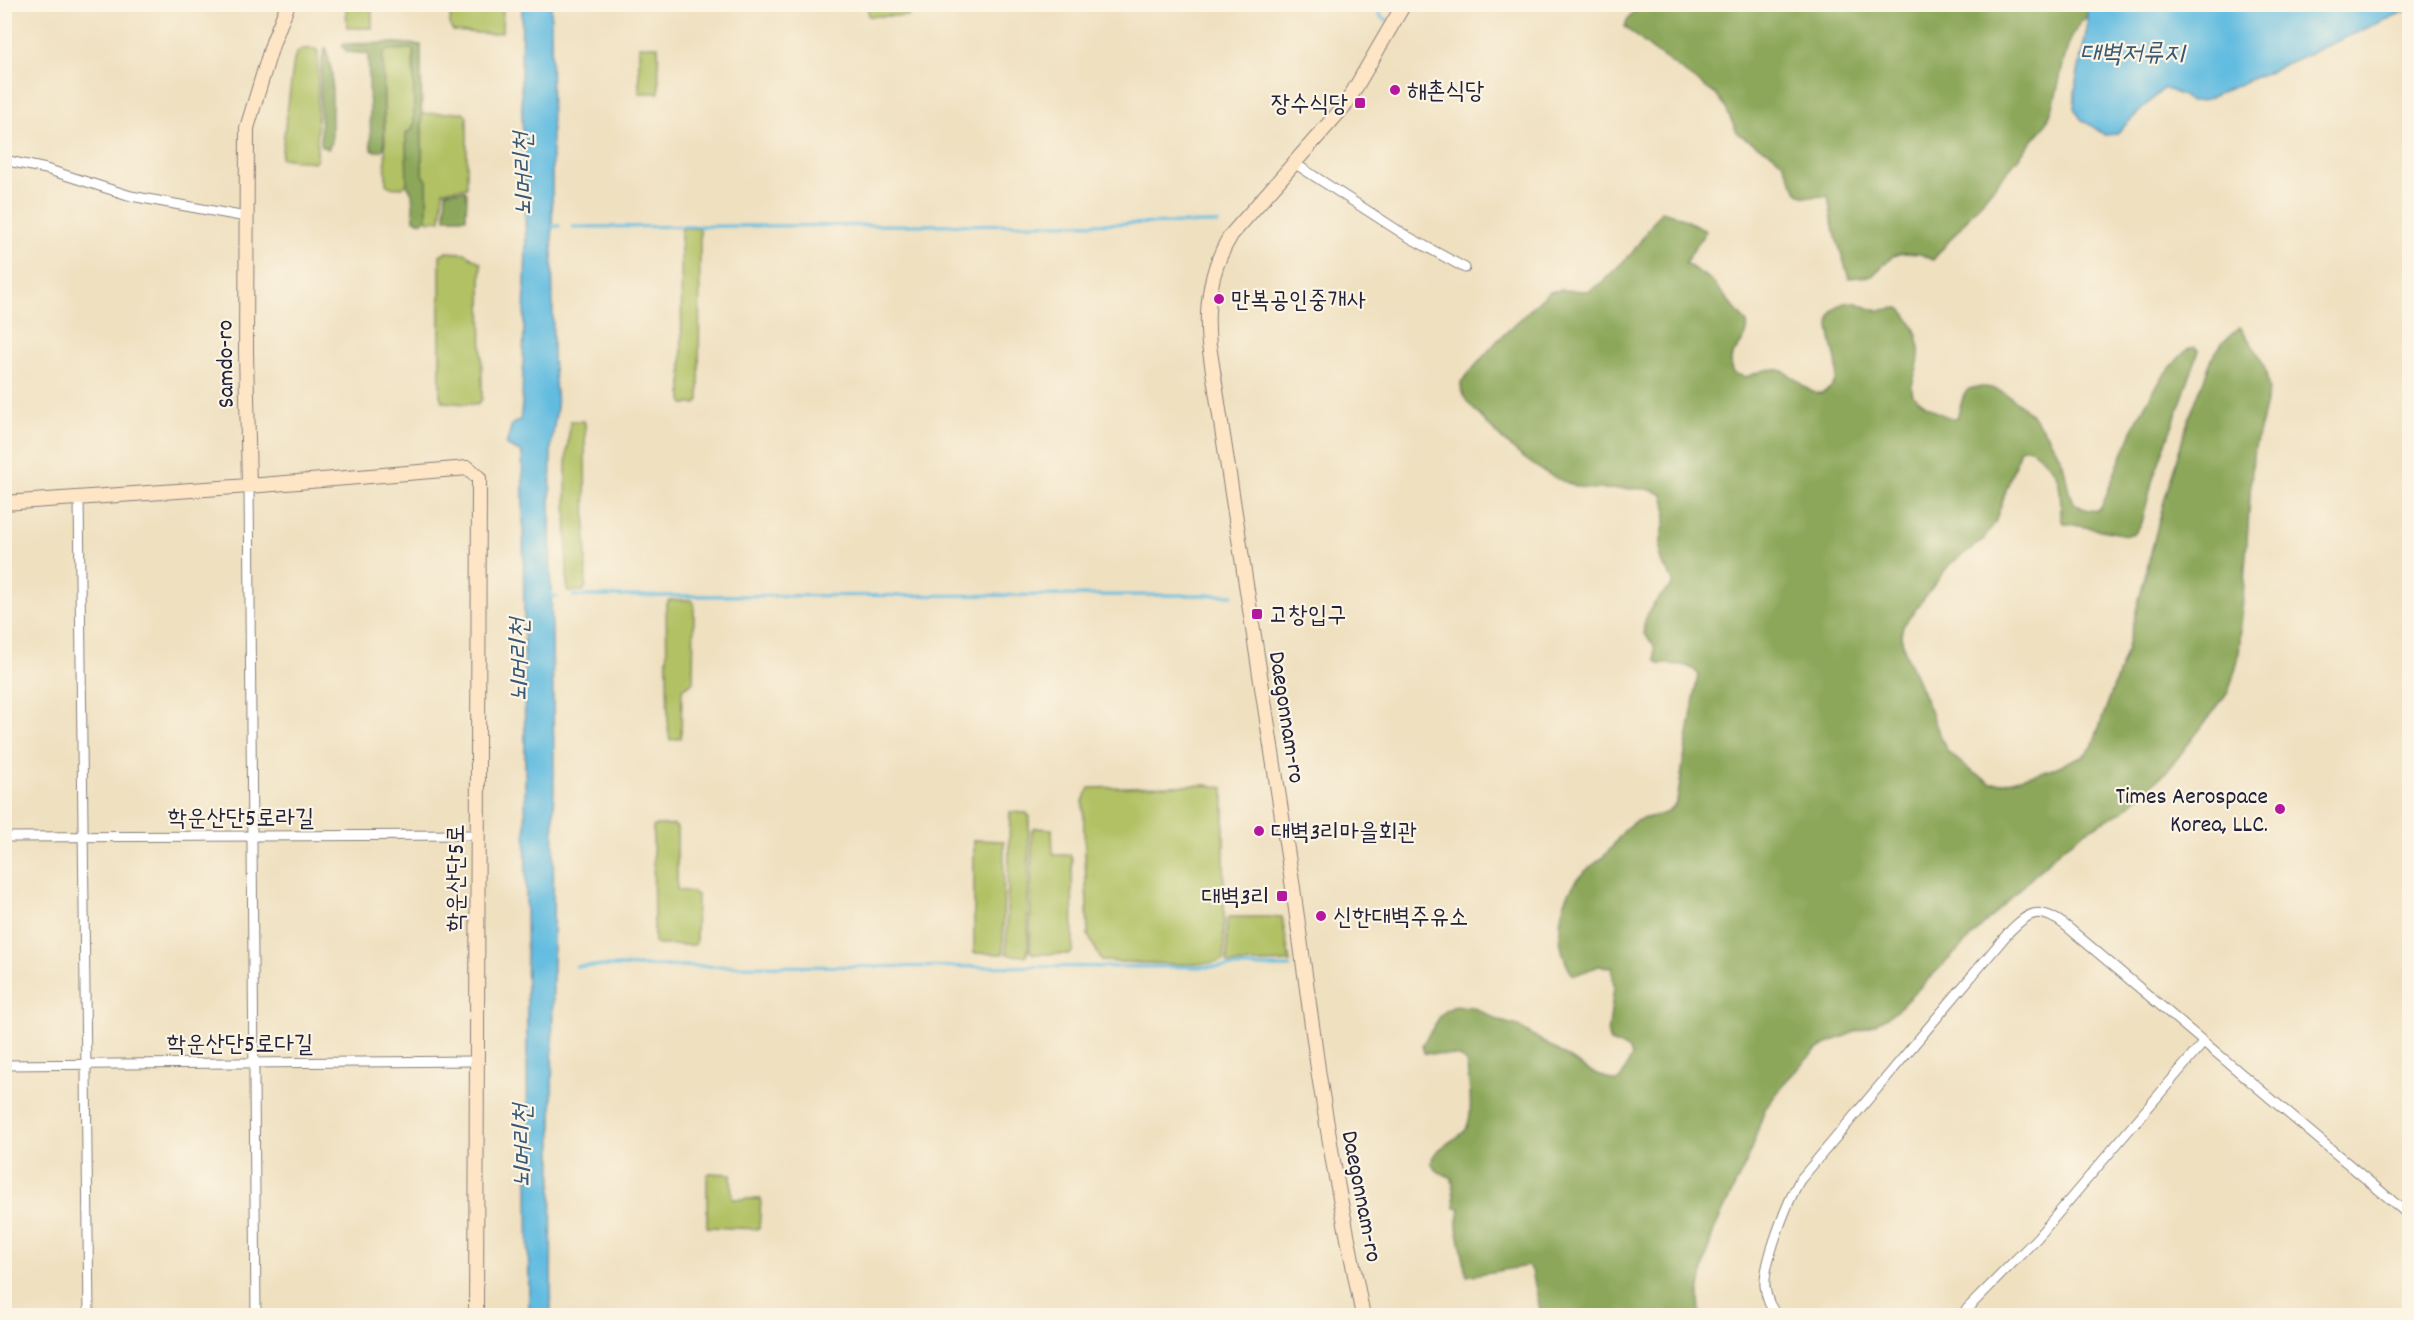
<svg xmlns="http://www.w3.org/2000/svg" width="2414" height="1320" font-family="Dekko,'Poor Story',sans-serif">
<rect width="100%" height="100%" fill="#fcf5e5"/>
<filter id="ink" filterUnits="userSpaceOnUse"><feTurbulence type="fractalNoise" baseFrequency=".0167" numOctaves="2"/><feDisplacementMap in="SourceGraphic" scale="12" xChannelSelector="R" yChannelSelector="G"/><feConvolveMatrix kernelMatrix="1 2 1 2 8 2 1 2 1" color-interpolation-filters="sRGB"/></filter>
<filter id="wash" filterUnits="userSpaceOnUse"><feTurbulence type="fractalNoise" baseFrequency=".008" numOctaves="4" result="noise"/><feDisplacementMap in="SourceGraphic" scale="24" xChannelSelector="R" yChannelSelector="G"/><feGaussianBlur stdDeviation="1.35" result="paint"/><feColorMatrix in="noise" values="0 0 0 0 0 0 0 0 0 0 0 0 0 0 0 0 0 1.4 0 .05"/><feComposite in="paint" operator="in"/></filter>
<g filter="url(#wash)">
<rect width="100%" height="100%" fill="#efe0c0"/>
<g fill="#b1c164" stroke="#6a7250" stroke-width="1.5">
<path d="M346 5H372V28H347Z"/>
<path d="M451 5H503L502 32 491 34 453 31 450 26Z"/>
<path d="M867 5H910V14L908 16H869Z"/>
<path d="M639 46H658L659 93H639Z"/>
<path d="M302 49H315L318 51 317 159 314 162 281 158 294 60 296 54Z"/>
<path d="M413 49 414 124 412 130 407 132 406 135 407 184C402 189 391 189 386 184L383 54 388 50Z"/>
<path d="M463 112 467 117V187L443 191 441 220 429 221 427 218V181L422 173V114Z"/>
<path d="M683 228H698L700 230 699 400 696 404H684L682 400 681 230Z"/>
<path d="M445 252 465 253 481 263 482 399 477 405 443 402 440 396V255Z"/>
<path d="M570 421H583L585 423 586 587 583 591 569 592 567 590 566 465Z"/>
<path d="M669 600H691L694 604V610L693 682 682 689 681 738 670 740 668 728 666 605Z"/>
<path d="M1206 785 1224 788V960C1212 968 1123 962 1102 961L1088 935 1083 802 1089 788Z"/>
<path d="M1010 812 1027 813 1029 817 1028 951 1026 956 1010 955 1006 953Z"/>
<path d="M657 825H674L677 828V890L692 892 697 895 696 943 694 945H658L654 942 653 827Z"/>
<path d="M1035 828 1052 829 1053 855H1070L1072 859 1073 950 1070 954H1033L1030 951 1032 831Z"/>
<path d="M974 840 1004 841 1003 954 974 953Z"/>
<path d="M1229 917H1282L1290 962 1229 964 1227 962V919Z"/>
<path d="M710 1173 731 1174 732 1199H761L759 1229 707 1227V1175Z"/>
</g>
<g fill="#8ca75a" stroke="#57644a" stroke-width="1.5">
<path d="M1629 4H2087V16C2058 41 2064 93 2044 127L1933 260 1921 254 1903 253 1893 256 1872 276 1849 278 1833 227 1828 196 1805 197 1797 192 1783 163 1773 154 1738 134 1723 103 1716 95 1653 50 1625 27 1627 20 1634 12Z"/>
<path d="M396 43 421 45 422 173 427 181V218L422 222 414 220 412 193 407 184 406 136 407 132 412 130 414 124V51L412 49 388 50 383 54 384 148 380 151H373L371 147 368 54 347 52 342 46 344 44Z"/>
<path d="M326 48 332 73V142L328 149 321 146C321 127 317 60 326 48Z"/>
<path d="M465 190 467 194 466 218H445L446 192Z"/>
<path d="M1661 211 1676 215 1706 231 1685 263 1711 280 1747 323C1752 343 1722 352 1733 373L1745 377C1757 374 1765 367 1780 370 1797 374 1810 401 1826 391 1858 372 1807 321 1842 304 1856 297 1865 310 1877 310 1884 311 1893 308 1900 308 1917 326 1924 347 1916 371 1914 380 1910 385 1913 395 1924 404 1943 419 1957 418L1964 394 1969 389C2008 376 2048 430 2062 461 2067 473 2066 491 2073 501 2078 508 2091 512 2099 510L2102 506C2124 450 2143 390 2189 348L2195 347 2199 351 2152 482 2142 523 2135 533 2127 535 2064 523 2061 519C2060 478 2063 472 2028 447L2020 449 1995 523 1983 540 1949 565 1903 626 1901 636 1905 652 1947 751 1972 772 1991 783H2001L2050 770 2084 755 2092 747 2125 655 2163 505 2188 421 2212 358 2222 343 2240 327 2259 355 2266 372 2269 390 2253 455 2239 655 2235 672 2227 694 2169 769 2123 811 2088 830 2061 849 1895 1012 1875 1024 1830 1042 1814 1052 1787 1080 1765 1109 1747 1161 1714 1230 1704 1264 1699 1295 1700 1315H1541L1532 1270 1528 1266 1467 1276 1457 1227 1460 1208H1455L1452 1178C1448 1175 1443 1175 1439 1172 1414 1155 1460 1140 1466 1129 1474 1114 1469 1079 1466 1062L1458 1056 1424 1053 1422 1045 1441 1015 1447 1010 1455 1006 1473 1007 1500 1021 1518 1026 1588 1070 1614 1081 1620 1080 1632 1056 1628 1049 1610 1042 1608 1035 1614 987 1612 967 1599 966 1575 975 1571 973C1553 941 1557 902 1582 874 1590 866 1600 861 1607 853 1617 843 1621 830 1634 822 1650 813 1669 820 1677 801L1698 674C1688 662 1673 665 1659 664L1655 660 1654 645 1644 634C1641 614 1659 597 1673 584 1673 573 1662 568 1660 558 1657 537 1672 517 1663 495L1655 491 1645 489C1625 488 1595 492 1576 486 1537 474 1507 446 1480 416 1471 406 1460 397 1461 382L1498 340 1549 292 1561 290 1589 291 1602 282 1632 253Z"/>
</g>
<g fill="#62bce0" stroke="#426f8e" stroke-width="1.5">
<path d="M522 5H551L553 358 557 406 551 447 550 520 554 765 551 1316 529 1315 523 488 522 453 506 445 512 424 520 420 522 405 526 244 521 79Z"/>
<path d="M2087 5 2409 4 2410 9 2202 101 2190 102 2183 96 2164 88 2116 134 2105 135 2081 119 2074 108 2076 82 2087 29Z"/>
</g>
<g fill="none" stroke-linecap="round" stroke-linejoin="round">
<g stroke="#62bce0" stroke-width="3">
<path d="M1376 4 1381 17 1387 20"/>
<path d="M549 227 559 226"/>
<path d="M573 227 1218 223"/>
<path d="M547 596H557"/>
<path d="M573 596 1232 595"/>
<path d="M576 966 1290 967"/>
</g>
</g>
</g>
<g filter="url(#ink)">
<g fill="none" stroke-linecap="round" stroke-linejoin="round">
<g stroke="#88817e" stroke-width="11">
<g id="street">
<path d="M4 160 46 169 131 196 246 217"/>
<path d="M1294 163 1405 235 1465 268"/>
<path d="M249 486 256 1316"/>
<path d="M79 498 89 1316"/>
<path d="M4 837 477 835"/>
<path d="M4 1065 477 1061"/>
<path d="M1778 1316C1770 1308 1766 1297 1765 1286 1763 1264 1788 1200 1800 1180L2009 932C2030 910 2040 907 2065 925L2410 1216"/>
<path d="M1960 1316 2037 1238 2203 1043"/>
</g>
</g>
<g stroke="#88817e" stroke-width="16">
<g id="secondary">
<path d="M249 486 468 468 479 478 476 1316"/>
<path d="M4 503 249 486 246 352 247 128 273 42 288 4"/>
<path d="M1363 1316 1334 1167 1319 1076 1293 888 1209 345C1205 305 1210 269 1231 235L1346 104 1404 4"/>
</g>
</g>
<use href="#street" stroke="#fff" stroke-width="9"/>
<use href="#secondary" stroke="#fde5c5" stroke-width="14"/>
</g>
</g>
<g fill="#b5179e" stroke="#fcf5e5" stroke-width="2">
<circle cx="1395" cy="90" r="6"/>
<rect x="1354" y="97" width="12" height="12" rx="3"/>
<circle cx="1219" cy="299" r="6"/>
<rect x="1251" y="608" width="12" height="12" rx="3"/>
<circle cx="2280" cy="809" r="6"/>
<circle cx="1259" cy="831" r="6"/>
<rect x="1276" y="890" width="12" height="12" rx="3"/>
<circle cx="1321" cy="916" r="6"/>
</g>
<g text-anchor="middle" stroke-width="4.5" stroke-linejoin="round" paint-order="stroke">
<g font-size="24" fill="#22223b" stroke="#fcf5e5" text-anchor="start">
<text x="1407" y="98">해촌식당</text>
<text x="1348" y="111" text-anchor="end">장수식당</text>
<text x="1231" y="307">만복공인중개사</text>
<text x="1269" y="622">고창입구</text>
<text x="2268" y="803" text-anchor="end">Times Aerospace<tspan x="2268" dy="28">Korea, LLC.</tspan></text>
<text x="1271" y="839">대벽3리마을회관</text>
<text x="1270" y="904" text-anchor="end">대벽3리</text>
<text x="1333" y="924">신한대벽주유소</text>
</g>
<g font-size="24" fill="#22223b" stroke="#fcf5e5">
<text transform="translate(224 364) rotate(-91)" y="8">Samdo-ro</text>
<text transform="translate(1288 717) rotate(81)" y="8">Daegonnam-ro</text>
<text x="241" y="825">학운산단5로라길</text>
<text transform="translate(455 878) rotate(-90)" y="8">학운산단5로</text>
<text x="240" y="1051">학운산단5로다길</text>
<text transform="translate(1363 1196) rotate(79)" y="8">Daegonnam-ro</text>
</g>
<g font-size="26" font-style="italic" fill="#385875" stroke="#fcf5e5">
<text x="2132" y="61">대벽저류지</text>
<text transform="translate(522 174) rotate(-91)" y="9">뇌머리천</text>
<text transform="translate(518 660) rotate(-90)" y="9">뇌머리천</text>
<text transform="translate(521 1146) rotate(-90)" y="9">뇌머리천</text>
</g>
</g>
<rect width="2414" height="1320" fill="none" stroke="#fcf5e5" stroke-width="24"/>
</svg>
